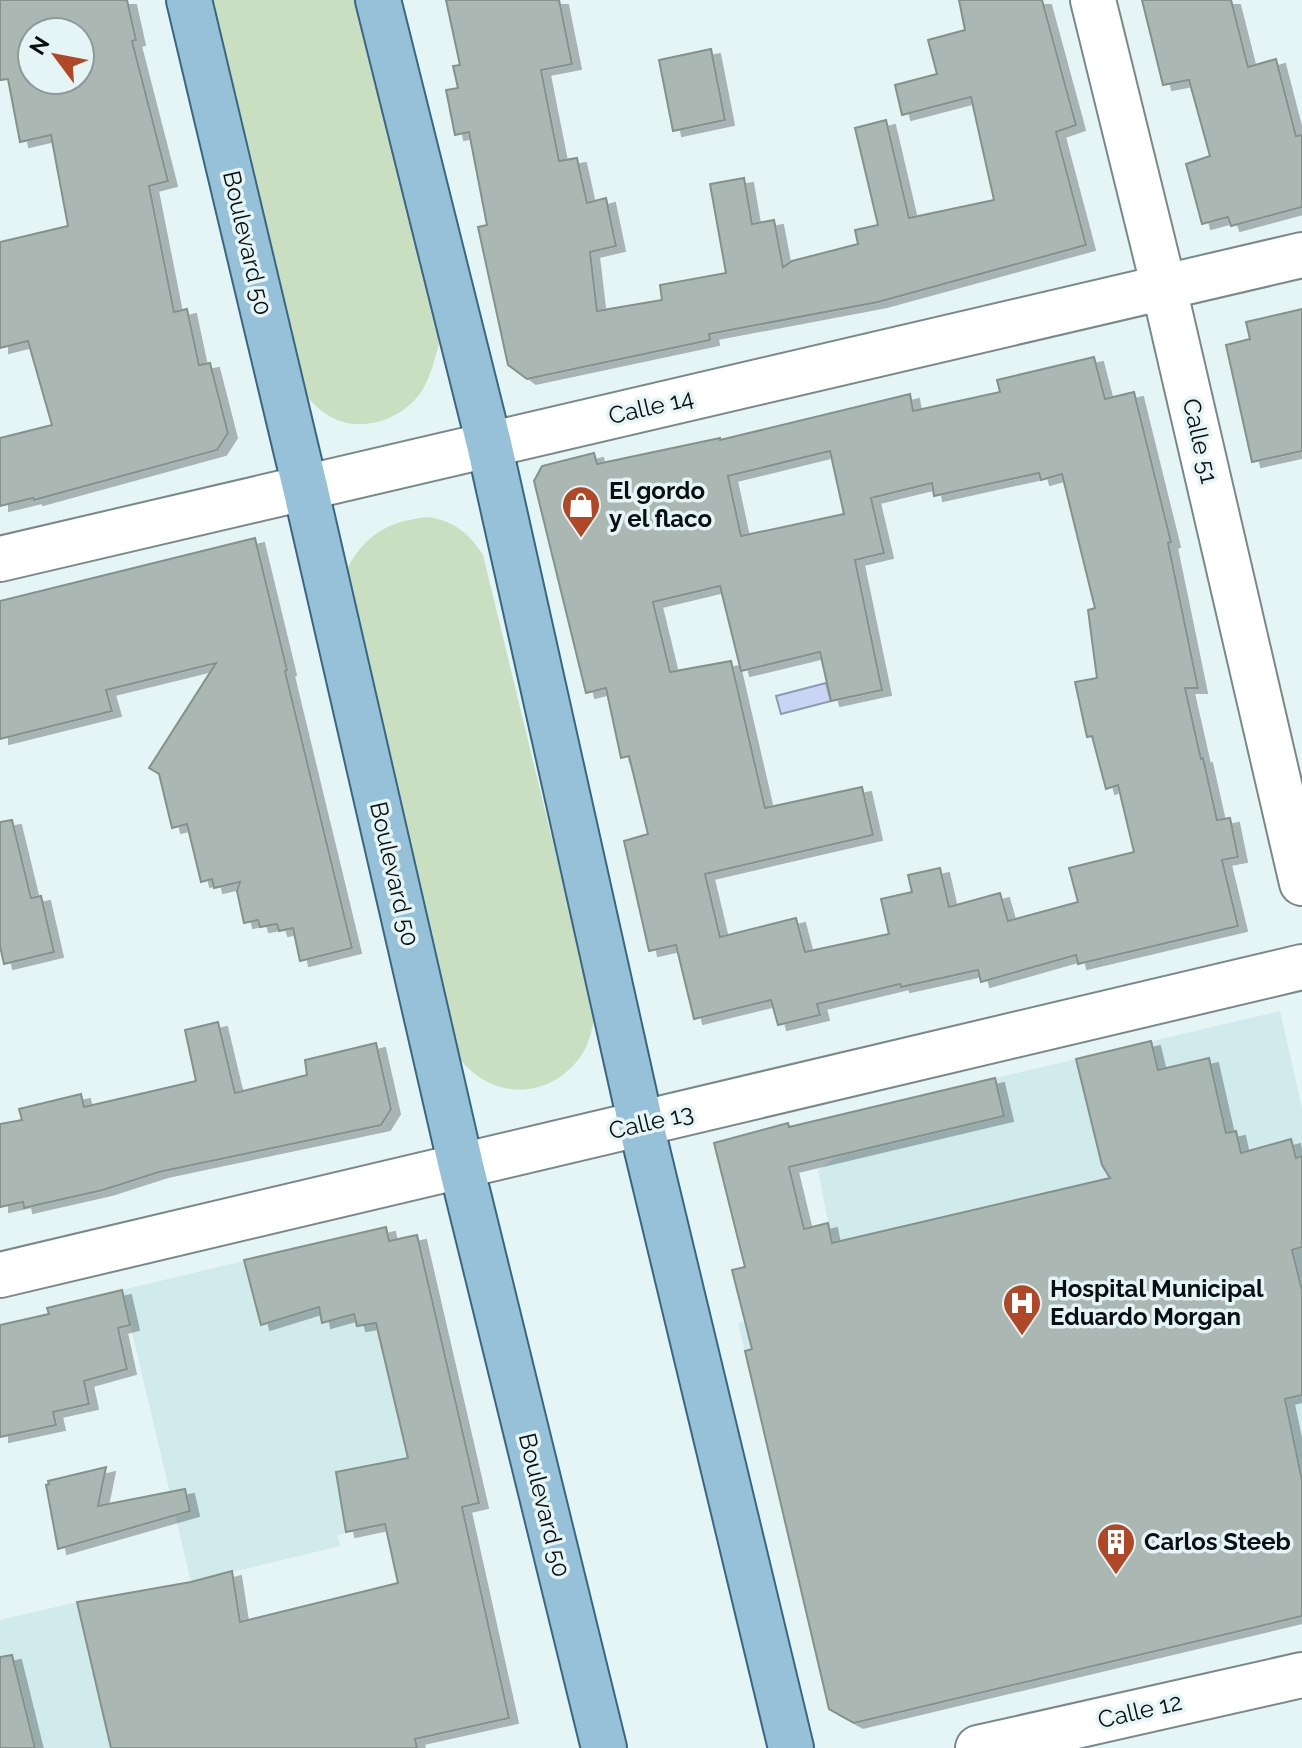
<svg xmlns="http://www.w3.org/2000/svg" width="1302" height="1748" font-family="Raleway,sans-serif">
<defs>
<filter id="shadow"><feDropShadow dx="9" dy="5" stdDeviation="0" flood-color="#0004"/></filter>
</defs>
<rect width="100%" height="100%" fill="#e5f5f6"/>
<g fill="#d1eaec">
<path d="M1280 1011 1302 1108V1541L890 1566 800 1587 738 1323 843 1299 818 1170 839 1155 830 1117Z"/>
<path d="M386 1227 390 1241 417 1235 479 1503 346 1533 337 1535 340 1546 191 1582 122 1290Z"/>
<path d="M77 1602 106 1725 128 1748H0V1620Z"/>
</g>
<g fill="#cadfc2">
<path d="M205 0H357L441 336C436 354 432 373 423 389 406 417 368 432 337 420 323 414 313 404 304 393Z"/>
<path d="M428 517C454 521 469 533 483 555L595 1016C592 1030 589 1044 581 1056 554 1095 503 1101 469 1069 460 1062 455 1047 449 1038L346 571C364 535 388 521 428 517Z"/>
</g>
<path fill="#cad5f5" stroke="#909ab0" stroke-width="2" d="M826 683 831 701 781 714 776 696Z"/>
<g fill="#aab7b2" stroke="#84918c" stroke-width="2" fill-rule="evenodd" filter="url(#shadow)">
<path d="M0 0H127L136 40 132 41 168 181 149 186 174 312 187 309 199 365 210 363 228 433 217 450 34 500 33 498 0 506V438L52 425 28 341 0 348V242L68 226 51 135 20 142 8 79 0 80ZM32 32H80V80H32Z"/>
<path d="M446 0H559L572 64 541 70 559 161 577 158 587 203 606 198 616 246 590 252 597 311 662 300 660 285 726 273 710 184 744 178 752 224 774 220 783 267 792 261 858 244 855 230 878 225 855 128 886 120 909 218 994 200 971 97 902 115 895 85 937 74 928 40 965 30 959 0H1042L1076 125 1056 132 1086 245 878 302 709 334 710 340 527 379 508 365 478 227 487 225 469 132 455 135 446 90 458 88 453 66 460 65Z"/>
<path d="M1142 0H1231L1248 67 1276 59 1296 136 1302 135V207L1231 226 1228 217 1202 224 1186 164 1210 156 1189 80 1163 85Z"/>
<path d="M711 49 725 120 673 131 659 60Z"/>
<path d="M1302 309V451L1252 462 1226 345 1250 339 1246 322Z"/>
<path d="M1094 357 1105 399 1134 392 1171 542 1168 543 1198 688H1185L1201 759 1203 758 1217 820 1230 818 1238 857 1222 860 1238 926 1078 964 1076 955 981 982 978 970 901 987 900 984 817 1004 820 1015 778 1025 771 1000 694 1019 676 945 649 951 624 841 648 834 629 756 621 758 606 688 586 693 534 481 542 466 594 453 597 464 720 438V440L910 394 913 411 1000 392 997 380ZM830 451 844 514 741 536 728 476ZM1039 473 1041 480 1062 474 1095 608 1088 610 1097 678 1075 682 1087 737 1092 736 1106 789 1118 785 1134 852 1069 868 1078 902 1008 921 1000 893 949 907 940 868 908 875 912 892 881 899 889 934 805 952 796 918 720 937 705 874 873 835 862 787 765 808 731 661 670 672 653 602 720 586 741 671 820 652 831 701 882 690 855 560 884 553 871 498 932 483 934 496Z"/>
<path d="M255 538 287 670 285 671 352 948 300 961 293 928 279 931 277 924 260 927 258 920 244 923 237 891 240 882 214 888 212 879 201 882 187 824 172 828 159 774 149 768 216 663 106 690 112 711 0 739V601Z"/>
<path d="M12 820 31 898 41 896 54 952 4 964 0 946V822Z"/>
<path d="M218 1022 235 1093 307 1075 305 1060 376 1043 391 1109 381 1125 159 1172 103 1190 41 1204 24 1208 23 1202 0 1207V1124L22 1120 19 1109 81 1094 84 1107 196 1081 185 1030Z"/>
<path d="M1151 1041 1158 1070 1209 1058 1226 1133 1236 1131 1241 1153 1291 1139 1296 1158 1302 1156V1247L1292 1250 1302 1290V1395L1285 1399 1302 1480V1616L854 1723 829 1709 745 1351 752 1349 732 1270 745 1267 714 1143 788 1123 789 1127 995 1078 1004 1116 789 1167 804 1229 828 1223 832 1243 1110 1178 1102 1165 1076 1059Z"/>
<path d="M386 1227 389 1241 417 1235 479 1503 462 1507 509 1718 415 1739 417 1748H111L77 1602 191 1582 232 1571 240 1622 398 1583 385 1524 346 1532 336 1472 408 1458 376 1323 357 1326 354 1314 322 1323 319 1307 261 1325 244 1260Z"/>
<path d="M122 1290 130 1325 118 1328 127 1369 84 1381 89 1404 53 1412 56 1425 0 1437V1325L49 1314 47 1308Z"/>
<path d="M106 1467 98 1506 185 1489 190 1511 58 1549 46 1485 49 1484 48 1481Z"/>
<path d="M12 1655 35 1748H0V1657Z"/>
</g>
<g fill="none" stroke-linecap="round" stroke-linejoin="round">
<g stroke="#7a8889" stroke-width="48">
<g id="minor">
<path d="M1093 0 1164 288 1302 883"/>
<path d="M0 559 1302 255"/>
<path d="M0 1275 1302 967"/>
<path d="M978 1748 1302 1675"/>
</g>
</g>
<g stroke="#386782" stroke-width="48">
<g id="major">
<path d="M189 0 305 487 461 1166 604 1748"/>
<path d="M378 0 489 444 641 1125 791 1748"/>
</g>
</g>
<use href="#minor" stroke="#fff" stroke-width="44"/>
<use href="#major" stroke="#97c1d9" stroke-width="44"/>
</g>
<defs>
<g id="shop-pin" transform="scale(2)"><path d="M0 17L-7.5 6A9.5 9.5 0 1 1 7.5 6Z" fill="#b04827" stroke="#e5f5f6"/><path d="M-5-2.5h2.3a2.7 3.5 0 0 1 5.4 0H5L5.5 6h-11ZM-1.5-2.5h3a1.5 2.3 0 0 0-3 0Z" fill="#fff"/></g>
<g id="hospital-pin" transform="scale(2)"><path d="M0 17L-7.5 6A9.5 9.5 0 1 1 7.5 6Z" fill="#b04827" stroke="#e5f5f6"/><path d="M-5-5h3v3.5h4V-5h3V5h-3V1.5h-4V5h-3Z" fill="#fff"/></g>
<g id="building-pin" transform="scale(2)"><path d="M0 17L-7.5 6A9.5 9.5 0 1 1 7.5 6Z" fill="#b04827" stroke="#e5f5f6"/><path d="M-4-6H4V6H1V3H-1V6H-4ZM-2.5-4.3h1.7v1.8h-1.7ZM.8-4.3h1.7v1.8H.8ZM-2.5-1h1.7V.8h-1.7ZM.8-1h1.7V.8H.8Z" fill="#fff"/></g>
</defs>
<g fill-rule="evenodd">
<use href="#shop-pin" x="581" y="505"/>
<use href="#hospital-pin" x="1022" y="1303"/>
<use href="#building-pin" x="1116" y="1542"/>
</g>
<g text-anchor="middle" stroke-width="7" stroke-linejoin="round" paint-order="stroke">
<g font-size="24" fill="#0a0f10" stroke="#e5f5f6">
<text transform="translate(247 243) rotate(77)" y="8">Boulevard 50</text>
<text transform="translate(651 407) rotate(-13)" y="8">Calle 14</text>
<text transform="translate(1200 441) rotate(77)" y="8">Calle 51</text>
<text transform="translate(394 874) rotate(77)" y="8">Boulevard 50</text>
<text transform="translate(651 1122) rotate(-13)" y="8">Calle 13</text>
<text transform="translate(544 1505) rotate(76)" y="8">Boulevard 50</text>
<text transform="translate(1140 1711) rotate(-13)" y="8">Calle 12</text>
</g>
<g font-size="24" font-weight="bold" fill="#0a0f10" stroke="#e5f5f6" text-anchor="start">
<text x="609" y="499">El gordo<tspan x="609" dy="28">y el flaco</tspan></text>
<text x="1050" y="1297">Hospital Municipal<tspan x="1050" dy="28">Eduardo Morgan</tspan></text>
<text x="1144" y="1550">Carlos Steeb</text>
</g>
</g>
<g transform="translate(56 56) rotate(302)"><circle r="38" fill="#e5f5f6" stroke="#8d999a" stroke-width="2"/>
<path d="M0-6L14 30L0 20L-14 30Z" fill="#b04827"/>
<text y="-12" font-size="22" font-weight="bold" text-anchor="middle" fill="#0a0f10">N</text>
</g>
</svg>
